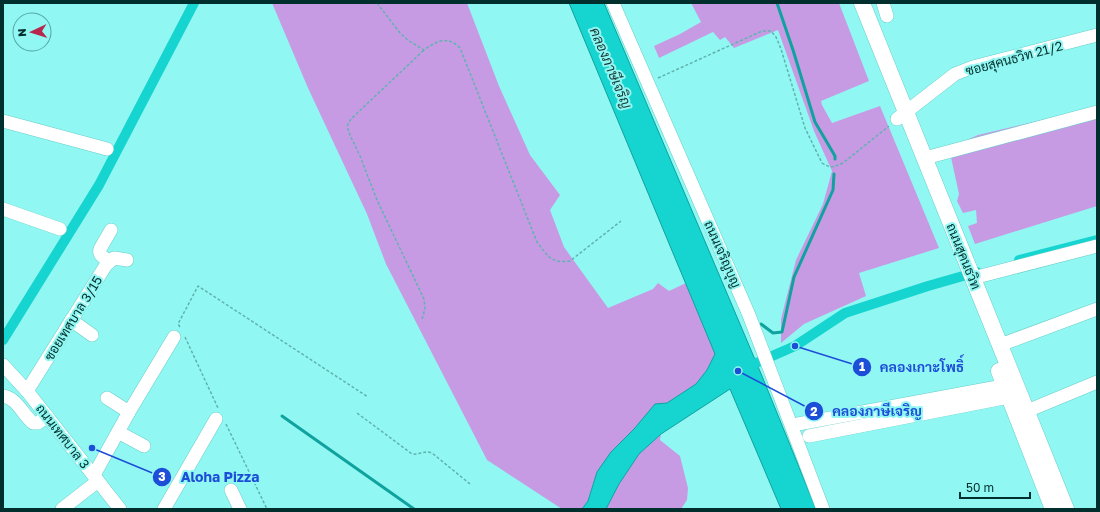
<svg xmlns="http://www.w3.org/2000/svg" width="1100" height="512" font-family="'Golos Text',Sarabun,sans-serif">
<rect width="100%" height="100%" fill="#91f7f2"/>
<g fill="#c79be4">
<path d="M272 3H467L499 86 530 155 560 195 550 210 564 247 608 308 653 289 658 283 669 291 686 283 716 354 707 370 696 384 667 403 655 405 597 472 588 501 582 509H562L487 460 386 264 367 214 308 88Z"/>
<path d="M691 3H839L869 81 821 101 822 105 832 123 880 106 939 248 859 273 866 296 804 324 781 343V319L796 260 823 204 832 171 814 131 778 30 734 48 725 37 720 40 713 32 659 58 654 46 680 34 701 22Z"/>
<path d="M1097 107V206L975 244 968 226 977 223 976 210 963 213 957 201 959 194 949 148 978 135Z"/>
<path d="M661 434 660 440 680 456 688 488 687 500 681 509H606L619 484 639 454Z"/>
</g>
<path fill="#16d4cf" stroke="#0fa29e" d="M569 3H604L762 376 816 509H781L730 389 661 434 639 454 619 484 606 509H582L588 501 597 472 611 452 634 429 655 404 667 403 696 384 707 370 715 354Z"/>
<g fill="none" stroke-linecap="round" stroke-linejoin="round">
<g stroke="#0fa29e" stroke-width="3">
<path d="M777 3 793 50 815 122 835 156V159"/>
<path d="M761 324 773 333 782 332 794 277 833 190 834 174"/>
<path d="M282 416 414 509"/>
</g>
<g stroke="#16d4cf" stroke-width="10">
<path d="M1019 260 1097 240"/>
<path d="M3 340 99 185 194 3"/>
<path d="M745 368 795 346 845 313 928 286 977 272"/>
</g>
<g stroke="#67cec9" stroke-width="14">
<g id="minor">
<path d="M613 3 749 315 823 509"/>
<path d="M883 3 887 16"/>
<path d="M897 119 955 74 973 67 1097 35"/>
<path d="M3 121 107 149"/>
<path d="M925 158 1097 112"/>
<path d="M3 209 60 229"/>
<path d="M110 261C105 258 98 256 100 249L111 230"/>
<path d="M973 278 1097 246"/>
<path d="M71 320 92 335"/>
<path d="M1000 345 1097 309"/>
<path d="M3 365 27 391 120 509"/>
<path d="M27 391 106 265 114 258 127 260"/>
<path d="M3 396C17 398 23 415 33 423H38L47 416"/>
<path d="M107 398 129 412"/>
<path d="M1027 411 1097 382"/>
<path d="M798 424 1014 384"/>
<path d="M118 432 144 446"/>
<path d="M809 436 1009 397"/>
<path d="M94 475 129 412 174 337"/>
<path d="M231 490 240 509"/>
<path d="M62 509 98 481"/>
<path d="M164 509 216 419"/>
</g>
</g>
<g stroke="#67cec9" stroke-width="17">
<g id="major">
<path d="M862 3 1066 509"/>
<path d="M999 371 1053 509"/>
</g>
</g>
<g stroke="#5fb3af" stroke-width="1.5" stroke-dasharray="3 2" stroke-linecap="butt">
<path d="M377 3 400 33 409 41 424 50C437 41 447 35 460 48L537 242C547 255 551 264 570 261L621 221"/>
<path d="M658 78 762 31H771L776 37 781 49 805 128 822 163C831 169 834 167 843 163L889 126"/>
<path d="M422 319 425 309 424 299 377 200 360 156 350 135 347 126 351 119 424 50"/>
<path d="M180 327 178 324 198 286 368 397"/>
<path d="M185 337 218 408"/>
<path d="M357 413 412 454C420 455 424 450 432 453L470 484"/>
<path d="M226 424 267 509"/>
</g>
<use href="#minor" stroke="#fff" stroke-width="13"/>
<use href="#major" stroke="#fff" stroke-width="16"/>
</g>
<g text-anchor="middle" stroke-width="4" stroke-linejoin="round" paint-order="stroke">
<g font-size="13" fill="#002f2d" stroke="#91f7f2">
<text transform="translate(1014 58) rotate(-15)" y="5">ซอยสุคนธวิท 21/2</text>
<text transform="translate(723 254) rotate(66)" y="5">ถนนเจริญบุญ</text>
<text transform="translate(964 256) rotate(68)" y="5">ถนนสุคนธวิท</text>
<text transform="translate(73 318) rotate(-58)" y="5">ซอยเทศบาล 3/15</text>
<text transform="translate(63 436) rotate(52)" y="5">ถนนเทศบาล 3</text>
</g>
<g font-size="14" font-style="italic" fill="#183a38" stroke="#91f7f2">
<text transform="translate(611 68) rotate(67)" y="5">คลองภาษีเจริญ</text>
</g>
</g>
<path fill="none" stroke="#1d4ed8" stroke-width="1.5" d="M795 346L862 367M738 371L814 411M92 448L162 477"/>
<g fill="#1d4ed8" stroke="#91f7f2" stroke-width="1.5">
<circle cx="795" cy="346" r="4"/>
<circle cx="738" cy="371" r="4"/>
<circle cx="92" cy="448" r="4"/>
<circle cx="862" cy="367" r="10"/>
<circle cx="814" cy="411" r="10"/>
<circle cx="162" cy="477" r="10"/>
</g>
<g font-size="12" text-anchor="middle" font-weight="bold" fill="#fff">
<text x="862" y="371">1</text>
<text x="814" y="416">2</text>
<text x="162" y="481">3</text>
</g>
<g font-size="14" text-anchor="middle" font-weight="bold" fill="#1d4ed8" stroke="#91f7f2" stroke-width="4" stroke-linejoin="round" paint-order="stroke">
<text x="922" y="372">คลองเกาะโพธิ์</text>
<text x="877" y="416">คลองภาษีเจริญ</text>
<text x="220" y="482">Aloha Pizza</text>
</g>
<rect width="1100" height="512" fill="none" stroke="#002f2d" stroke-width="8"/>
<g transform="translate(32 32) rotate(266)"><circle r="19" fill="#91f7f2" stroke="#57a7a3"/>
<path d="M0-3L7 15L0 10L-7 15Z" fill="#b7264d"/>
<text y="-6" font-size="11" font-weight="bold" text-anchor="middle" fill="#002f2d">N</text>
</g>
<path d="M960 492v6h70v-6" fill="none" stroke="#002f2d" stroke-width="2"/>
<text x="966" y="492" font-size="12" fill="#002f2d" stroke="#91f7f2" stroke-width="3" paint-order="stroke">50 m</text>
</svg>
